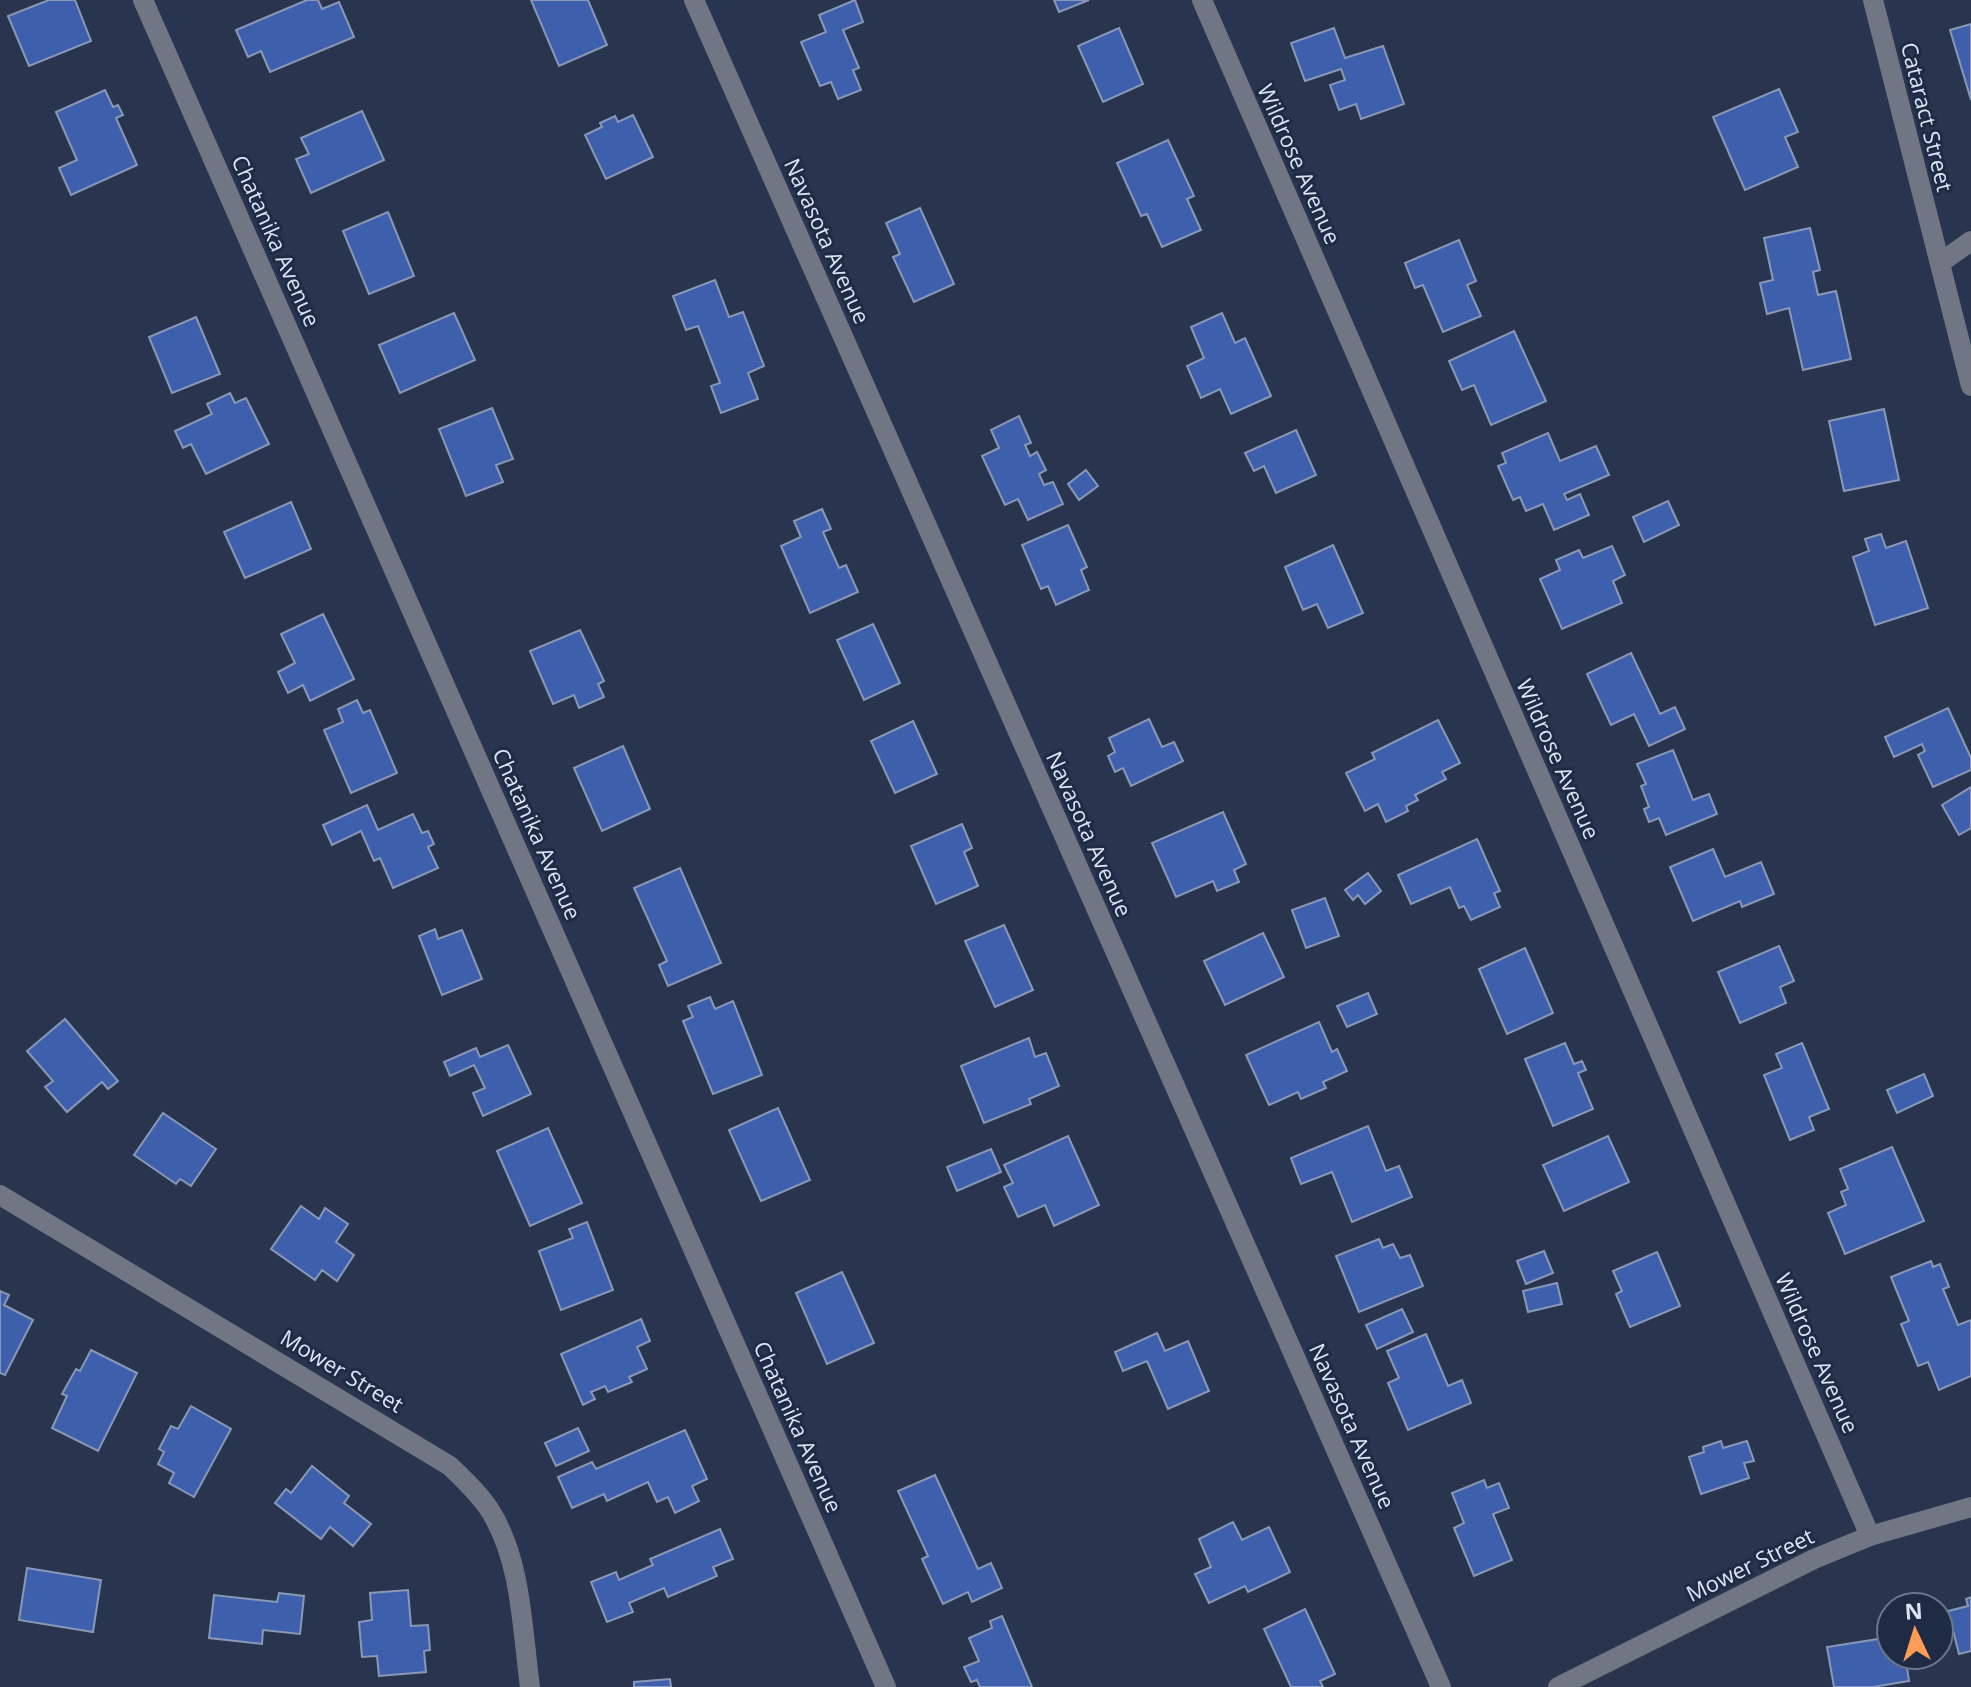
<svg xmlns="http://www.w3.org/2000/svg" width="1971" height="1687" font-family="'Open Sans',sans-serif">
<rect width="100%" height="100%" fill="#29354f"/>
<g fill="#3e60ac" stroke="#8998b7" stroke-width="2">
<path d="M49 0H75L91 41 29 66 8 16Z"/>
<path d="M307 0H318L322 9 339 2 354 37 270 72 261 51 248 57 236 30Z"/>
<path d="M531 0H588L607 45 559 66Z"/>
<path d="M855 0 863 22 843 30 859 68 853 70 861 90 838 99 831 82 820 86 801 42 826 32 819 15Z"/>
<path d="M1054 0H1089L1059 12Z"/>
<path d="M1971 24V100L1950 30Z"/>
<path d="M1119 28 1143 84 1103 102 1078 46Z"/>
<path d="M1334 28 1345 58 1383 46 1404 104 1361 119 1356 104 1339 110 1330 85 1345 80 1341 69 1305 81 1291 43Z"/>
<path d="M1779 89 1798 132 1785 137 1798 167 1745 190 1713 117Z"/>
<path d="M105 90 113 107 118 105 123 115 116 118 137 165 71 195 59 168 77 160 56 112Z"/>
<path d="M362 111 384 160 311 193 296 159 309 154 301 138Z"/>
<path d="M633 115 653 157 606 179 585 135 602 127 600 123 615 116 618 122Z"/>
<path d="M1168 140 1194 196 1187 199 1201 230 1162 247 1147 214 1141 216 1117 163Z"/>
<path d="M920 208 954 284 914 302 893 257 900 254 886 223Z"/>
<path d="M388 212 414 276 369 294 343 231Z"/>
<path d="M1810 228 1820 270 1813 272 1818 295 1836 291 1851 359 1803 370 1789 308 1767 314 1760 283 1773 280 1764 238Z"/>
<path d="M1459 240 1476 281 1467 285 1481 316 1443 332 1423 285 1415 288 1405 263Z"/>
<path d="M715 280 729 317 743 312 764 366 748 373 758 399 721 413 711 386 720 383 698 326 686 330 673 296Z"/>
<path d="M454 313 475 360 400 393 379 345Z"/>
<path d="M1222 313 1235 343 1245 338 1271 396 1231 414 1220 389 1201 398 1187 366 1204 358 1191 327Z"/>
<path d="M196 317 220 374 172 393 149 337Z"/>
<path d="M1514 331 1546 401 1491 425 1474 385 1462 390 1449 361Z"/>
<path d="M230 393 235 403 246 398 269 444 206 474 191 444 183 448 175 431 212 414 207 404Z"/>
<path d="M492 408 513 459 496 465 503 482 466 496 439 429Z"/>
<path d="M1884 409 1899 480 1844 491 1829 421Z"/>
<path d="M1019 416 1031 443 1025 445 1030 456 1037 452 1046 470 1039 474 1044 485 1053 482 1063 504 1028 520 1018 499 1005 505 982 456 999 448 991 430Z"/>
<path d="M1296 430 1316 475 1276 493 1264 466 1254 471 1245 453Z"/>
<path d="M1548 433 1560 461 1596 446 1609 475 1564 494 1567 500 1580 494 1589 515 1554 530 1543 504 1526 511 1520 497 1513 500 1498 466 1506 463 1502 453Z"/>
<path d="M1086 470 1098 486 1079 500 1068 484Z"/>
<path d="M1668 501 1679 525 1644 542 1633 517Z"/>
<path d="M291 502 311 549 245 578 224 532Z"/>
<path d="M822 509 831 529 823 532 839 568 846 565 858 592 810 613 781 546 801 537 794 521Z"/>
<path d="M1068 525 1087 567 1081 570 1089 590 1056 605 1048 586 1041 589 1022 545Z"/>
<path d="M1881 534 1886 548 1906 541 1928 608 1875 625 1853 557 1869 551 1865 539Z"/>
<path d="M1333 545 1363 613 1328 628 1317 604 1303 610 1285 567Z"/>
<path d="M1612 546 1625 575 1613 581 1622 603 1562 629 1540 579 1560 570 1556 560 1579 550 1583 558Z"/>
<path d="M323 614 354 679 310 701 303 685 288 693 278 672 295 663 281 634Z"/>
<path d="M873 624 900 683 864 700 837 640Z"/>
<path d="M580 630 604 681 598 684 604 697 579 708 574 695 553 704 530 651Z"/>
<path d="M1631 653 1660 714 1675 707 1685 729 1649 746 1634 714 1611 725 1587 674Z"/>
<path d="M357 700 363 713 370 710 397 773 351 793 324 730 343 722 338 709Z"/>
<path d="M1948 708 1971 758V770L1933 787 1918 755 1925 751 1922 744 1894 757 1885 737Z"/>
<path d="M1149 719 1162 747 1174 742 1183 761 1131 786 1123 768 1115 772 1108 756 1115 752 1109 738Z"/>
<path d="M1438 720 1460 763 1442 772 1446 779 1415 795 1418 800 1406 806 1408 811 1386 822 1378 804 1365 811 1346 773 1375 759 1372 753Z"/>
<path d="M913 721 937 774 895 793 871 741Z"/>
<path d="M623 746 650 809 602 831 574 768Z"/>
<path d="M1673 750 1693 800 1709 794 1717 814 1666 835 1659 818 1649 822 1644 809 1649 807 1641 786 1646 784 1637 764Z"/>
<path d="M1971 787V828L1959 835 1942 805Z"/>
<path d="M367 805 378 830 413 814 422 833 428 831 434 844 428 847 438 868 393 888 380 858 374 861 361 831 332 845 323 825Z"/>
<path d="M1223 812 1246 864 1234 870 1239 882 1217 891 1213 881 1176 897 1152 843Z"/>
<path d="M962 824 972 848 964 852 978 886 936 904 911 846Z"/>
<path d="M1477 839 1500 891 1494 893 1500 907 1471 920 1464 906 1459 908 1450 887 1411 904 1398 875Z"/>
<path d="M1713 849 1725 877 1761 862 1774 894 1742 907 1740 901 1693 921 1670 867Z"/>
<path d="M680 868 721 963 668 986 659 965 667 961 634 888Z"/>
<path d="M1368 873 1381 891 1365 904 1358 895 1353 900 1345 890Z"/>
<path d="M1325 898 1339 936 1306 948 1292 910Z"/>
<path d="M1004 925 1033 990 995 1007 965 941Z"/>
<path d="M435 929 438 939 462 930 482 979 442 995 419 936Z"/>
<path d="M1263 933 1284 977 1225 1005 1204 961Z"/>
<path d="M1779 946 1794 981 1780 987 1786 1003 1740 1023 1718 972Z"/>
<path d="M1525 948 1553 1013 1507 1034 1479 969Z"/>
<path d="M1368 993 1377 1014 1347 1027 1337 1006Z"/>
<path d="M710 997 715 1009 733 1001 762 1075 713 1094 683 1021 693 1017 688 1006Z"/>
<path d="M65 1019 118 1081 108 1089 102 1082 67 1112 45 1087 53 1081 27 1051Z"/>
<path d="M1319 1022 1332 1052 1337 1049 1347 1071 1323 1082 1326 1088 1301 1099 1298 1092 1269 1105 1246 1055Z"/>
<path d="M1029 1038 1035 1057 1046 1053 1059 1086 1029 1099 1031 1104 984 1123 961 1066Z"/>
<path d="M1565 1043 1574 1064 1582 1061 1586 1070 1578 1073 1593 1109 1553 1126 1525 1059Z"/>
<path d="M1802 1043 1829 1109 1809 1117 1814 1130 1790 1140 1764 1075 1782 1068 1776 1054Z"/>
<path d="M508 1045 531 1094 483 1116 473 1093 485 1088 474 1065 450 1076 444 1062 476 1048 480 1057Z"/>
<path d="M1924 1074 1933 1096 1897 1113 1887 1090Z"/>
<path d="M778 1108 810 1180 761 1201 729 1130Z"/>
<path d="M163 1113 216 1149 191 1186 180 1179 176 1184 134 1155Z"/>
<path d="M1368 1126 1386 1171 1399 1166 1412 1197 1352 1222 1332 1172 1301 1184 1291 1158Z"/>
<path d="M548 1128 582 1203 530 1226 497 1151Z"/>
<path d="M1068 1136 1099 1205 1054 1226 1045 1205 1018 1217 1004 1187 1013 1183 1004 1165Z"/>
<path d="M1608 1136 1629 1182 1564 1211 1543 1165Z"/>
<path d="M1892 1147 1924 1221 1845 1254 1828 1213 1846 1205 1841 1192 1848 1189 1840 1169Z"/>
<path d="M991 1149 1001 1172 957 1191 947 1167Z"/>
<path d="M301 1206 319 1219 325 1208 348 1224 336 1242 354 1255 337 1281 322 1270 315 1280 271 1249Z"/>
<path d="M587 1222 613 1290 561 1310 539 1251 573 1238 569 1229Z"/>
<path d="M1379 1239 1383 1248 1393 1244 1400 1258 1410 1255 1423 1286 1359 1312 1336 1256Z"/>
<path d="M1544 1251 1553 1273 1526 1284 1517 1261Z"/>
<path d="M1657 1252 1680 1306 1630 1327 1616 1294 1622 1291 1613 1271Z"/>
<path d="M1931 1261 1933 1267 1940 1264 1949 1287 1943 1289 1958 1325 1971 1320V1376L1939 1390 1928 1362 1918 1366 1901 1324 1909 1321 1891 1277Z"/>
<path d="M842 1272 874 1343 827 1364 796 1293Z"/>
<path d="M1557 1283 1562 1304 1528 1312 1523 1291Z"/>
<path d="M0 1291 9 1295 4 1305 33 1320 5 1375 0 1373Z"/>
<path d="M1402 1309 1413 1332 1377 1349 1366 1325Z"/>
<path d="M641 1319 650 1341 637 1347 647 1369 629 1377 632 1382 608 1392 605 1386 591 1392 595 1399 583 1405 561 1354Z"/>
<path d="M1157 1333 1165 1351 1188 1341 1209 1391 1168 1409 1147 1361 1123 1371 1115 1352Z"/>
<path d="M1426 1334 1448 1386 1462 1380 1471 1403 1408 1430 1388 1383 1399 1378 1387 1351Z"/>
<path d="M91 1350 137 1373 98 1451 52 1428 67 1396 62 1394 76 1369 80 1371Z"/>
<path d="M191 1406 231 1429 194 1497 169 1483 174 1473 158 1464 164 1452 159 1449 171 1426 178 1429Z"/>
<path d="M578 1428 589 1451 556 1466 545 1443Z"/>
<path d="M685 1430 707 1479 692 1486 699 1501 675 1513 668 1497 657 1502 648 1482 607 1501 604 1494 572 1508 558 1477 592 1462 596 1469Z"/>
<path d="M1721 1441 1723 1448 1747 1441 1754 1461 1744 1463 1749 1478 1701 1494 1689 1457 1704 1452 1703 1447Z"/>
<path d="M312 1466 349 1496 344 1503 371 1524 353 1546 330 1527 321 1539 275 1503 286 1489 291 1493Z"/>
<path d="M935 1475 978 1569 991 1563 1002 1588 972 1602 968 1592 943 1604 922 1559 928 1556 898 1491Z"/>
<path d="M1484 1480 1487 1488 1499 1483 1509 1508 1493 1514 1512 1560 1474 1576 1454 1528 1464 1523 1452 1493Z"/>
<path d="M1233 1522 1242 1540 1269 1527 1290 1572 1248 1592 1245 1586 1209 1603 1195 1574 1211 1567 1199 1539Z"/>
<path d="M720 1529 733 1559 713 1567 717 1576 668 1597 664 1588 629 1603 633 1612 607 1622 591 1582 616 1572 619 1580 653 1565 650 1559Z"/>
<path d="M27 1568 101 1580 93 1632 19 1620Z"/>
<path d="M408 1590 411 1626 428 1625 430 1650 424 1651 426 1672 379 1676 377 1656 362 1657 359 1622 372 1620 370 1593Z"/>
<path d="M279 1593 304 1596 300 1634 263 1630 262 1644 209 1638 214 1595 277 1602Z"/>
<path d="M1971 1597V1651L1959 1654 1948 1611 1968 1606 1966 1599Z"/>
<path d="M1305 1609 1335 1674 1320 1681 1323 1687H1291L1264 1629Z"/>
<path d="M1002 1616 1032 1687H980L977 1680 971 1682 964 1667 979 1661 969 1638 992 1628 990 1621Z"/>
<path d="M1891 1637V1655H1905L1909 1681 1873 1687H1834L1827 1647Z"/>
<path d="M670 1679 671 1687H634V1682Z"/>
</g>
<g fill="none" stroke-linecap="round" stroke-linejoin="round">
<g stroke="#707684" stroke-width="20">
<path d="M143 0 886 1687"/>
<path d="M694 0 1441 1687"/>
<path d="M1202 0 1870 1536"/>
<path d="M1873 0 1971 386"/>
<path d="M1940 263 1971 241"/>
<path d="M0 1195 450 1466C464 1480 480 1494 491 1512 522 1563 522 1629 530 1687"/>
<path d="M1558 1687 1814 1559 1870 1536 1971 1507"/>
</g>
</g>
<g text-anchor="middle" stroke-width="6" stroke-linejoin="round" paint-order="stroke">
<g font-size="22" fill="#dce5f6" stroke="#1f2b44">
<text transform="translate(1927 117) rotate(76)" y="8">Cataract Street</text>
<text transform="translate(1299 164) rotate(66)" y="8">Wildrose Avenue</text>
<text transform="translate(276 241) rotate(66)" y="8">Chatanika Avenue</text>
<text transform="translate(827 241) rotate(66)" y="8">Navasota Avenue</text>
<text transform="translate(1558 759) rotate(66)" y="8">Wildrose Avenue</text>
<text transform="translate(537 834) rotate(66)" y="8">Chatanika Avenue</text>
<text transform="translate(1089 834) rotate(66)" y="8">Navasota Avenue</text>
<text transform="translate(1817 1353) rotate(66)" y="8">Wildrose Avenue</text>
<text transform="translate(342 1371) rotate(31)" y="8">Mower Street</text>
<text transform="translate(1352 1426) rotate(66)" y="8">Navasota Avenue</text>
<text transform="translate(798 1427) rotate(66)" y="8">Chatanika Avenue</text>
<text transform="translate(1750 1565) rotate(-26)" y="8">Mower Street</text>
</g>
</g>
<g transform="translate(1915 1631) rotate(356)"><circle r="38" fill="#1f2b44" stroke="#6b758b" stroke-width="2"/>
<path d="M0-6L14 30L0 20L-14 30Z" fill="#fd9c57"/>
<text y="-12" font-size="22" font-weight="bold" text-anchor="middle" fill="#dce5f6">N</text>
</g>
</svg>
